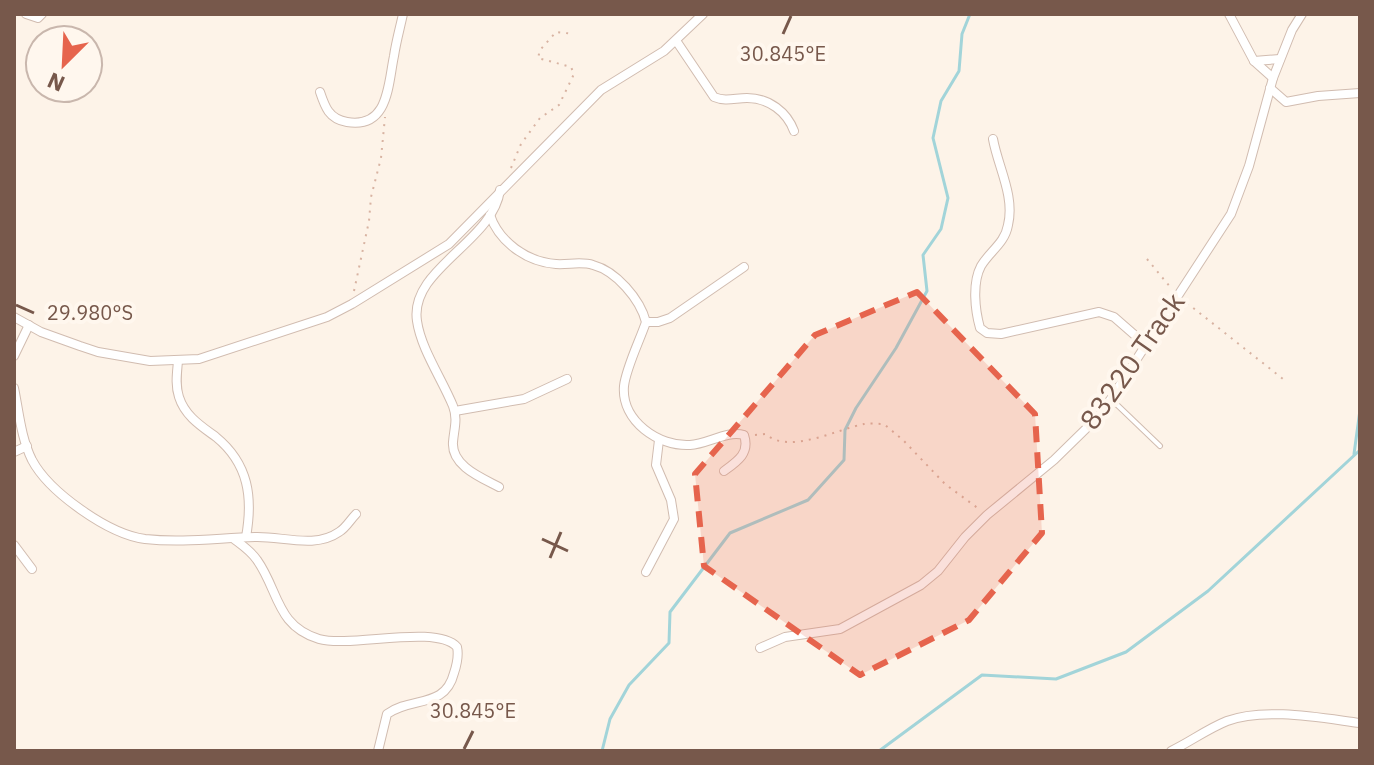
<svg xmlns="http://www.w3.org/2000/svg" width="1374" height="765" font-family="'IBM Plex Sans',sans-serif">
<rect width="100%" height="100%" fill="#fdf3e8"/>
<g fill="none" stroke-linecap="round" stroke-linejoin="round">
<g stroke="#a2d4d9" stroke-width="3">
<path d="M1354 454 1360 410"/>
<path d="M602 751 610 719 629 685 669 643 670 612 730 533 808 500 844 460 845 430 856 408 896 348 927 291 923 255 941 229 948 198 933 138 941 101 959 71 962 34 970 14"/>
<path d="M879 751 982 675 1056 679 1126 652 1208 591 1360 450"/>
</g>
<g stroke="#d1bcb0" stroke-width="6">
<path id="service" d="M1111 399 1160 446"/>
</g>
<g stroke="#d1bcb0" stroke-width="10">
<g id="minor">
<path d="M26 14 38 18 42 14"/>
<path d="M1229 14 1254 61 1273 78"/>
<path d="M677 42 714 97C726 102 735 98 747 98 769 98 787 112 794 131"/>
<path d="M1254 61 1280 59"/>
<path d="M1270 88 1286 102 1318 96 1360 93"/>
<path d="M320 92C325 107 329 119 347 122 389 129 388 84 394 56 396 42 400 28 403 14"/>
<path d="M993 139C998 167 1015 196 1008 225 1005 243 990 251 981 266 972 283 975 310 980 328L987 333 1001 334 1099 312 1114 317 1145 344"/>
<path d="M490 215C499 242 527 262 556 264 568 265 581 261 593 265 616 271 640 299 646 322 640 340 626 368 624 386 621 421 659 447 690 445 708 444 727 430 744 435 750 453 738 461 724 471"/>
<path d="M14 317 41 332 80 346 98 352 150 361 199 359 327 317 352 304 449 244 601 90 664 51 703 14"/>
<path d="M646 322H658L670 318 744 267"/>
<path d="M14 356 29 325"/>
<path d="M178 361C177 373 175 385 179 397 185 416 201 426 216 437 249 464 253 498 246 537"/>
<path d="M14 388C19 412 21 438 32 460 49 492 108 534 145 539 182 543 218 538 255 537 282 536 315 549 339 532 346 528 350 520 356 514"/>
<path d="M455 411 524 399 567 379"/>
<path d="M14 452 27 446"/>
<path d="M499 487C482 478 451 466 453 442 454 429 458 419 453 406 442 379 421 349 417 321 409 269 493 242 500 190"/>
<path d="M234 539C242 545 251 551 257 560 279 591 276 626 319 639 351 648 436 624 457 647 459 656 457 664 454 673 445 709 412 696 387 714L378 751"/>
<path d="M14 545 32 569"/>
<path d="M646 572 674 519 671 500 656 465 659 440"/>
<path d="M760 648 785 637 840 629 921 585 938 571 965 537 987 515 1054 460 1101 414 1231 214 1249 166 1273 78 1292 30 1302 14"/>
<path d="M1171 751C1190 742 1207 729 1227 721 1264 707 1321 718 1360 723"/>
</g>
</g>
<g stroke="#d8b3a2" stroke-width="2" stroke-dasharray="2 6" stroke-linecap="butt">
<path d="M511 168 521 144 540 118 559 105 574 74 571 67 538 58 540 50 556 32 574 34"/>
<path d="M1147 259 1171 288"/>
<path d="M354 291 369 221 371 197 381 158 385 117"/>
<path d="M1187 303 1283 379"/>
<path d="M755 435 766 434C788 455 838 429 864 424 870 423 877 424 884 424L904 441 945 484 979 509"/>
</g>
<use href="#service" stroke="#fff" stroke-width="4"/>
<use href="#minor" stroke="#fff" stroke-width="8"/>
</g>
<path fill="#e6644d" fill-opacity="0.2" stroke="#e6644d" stroke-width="6" stroke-dasharray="16 10" stroke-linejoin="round" d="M917 292 1035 414 1042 533 969 620 860 675 704 566 695 474 815 335Z"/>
<path fill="none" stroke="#77584b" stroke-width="3" d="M783 34 791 16M16 305 34 313M542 539 568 551M550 558 561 532M464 749 473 731"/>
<g text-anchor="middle" stroke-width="8" stroke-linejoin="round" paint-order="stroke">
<g font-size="28" fill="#77584b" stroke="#fff7ee">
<text transform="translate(1132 361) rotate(-55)" y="10">83220 Track</text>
</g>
</g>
<g font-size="20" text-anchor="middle" fill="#77584b" stroke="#fff7ee" stroke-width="8" stroke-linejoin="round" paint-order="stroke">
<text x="783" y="61">30.845°E</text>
<text x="90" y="320">29.980°S</text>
<text x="473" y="718">30.845°E</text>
</g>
<rect width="1374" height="765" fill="none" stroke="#77584b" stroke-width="32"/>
<g transform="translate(64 64) rotate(204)"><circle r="38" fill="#fff7ee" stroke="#c9b7ad" stroke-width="2"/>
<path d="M0-6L14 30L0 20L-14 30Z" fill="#e6644d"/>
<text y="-12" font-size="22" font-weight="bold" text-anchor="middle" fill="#77584b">N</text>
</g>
</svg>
